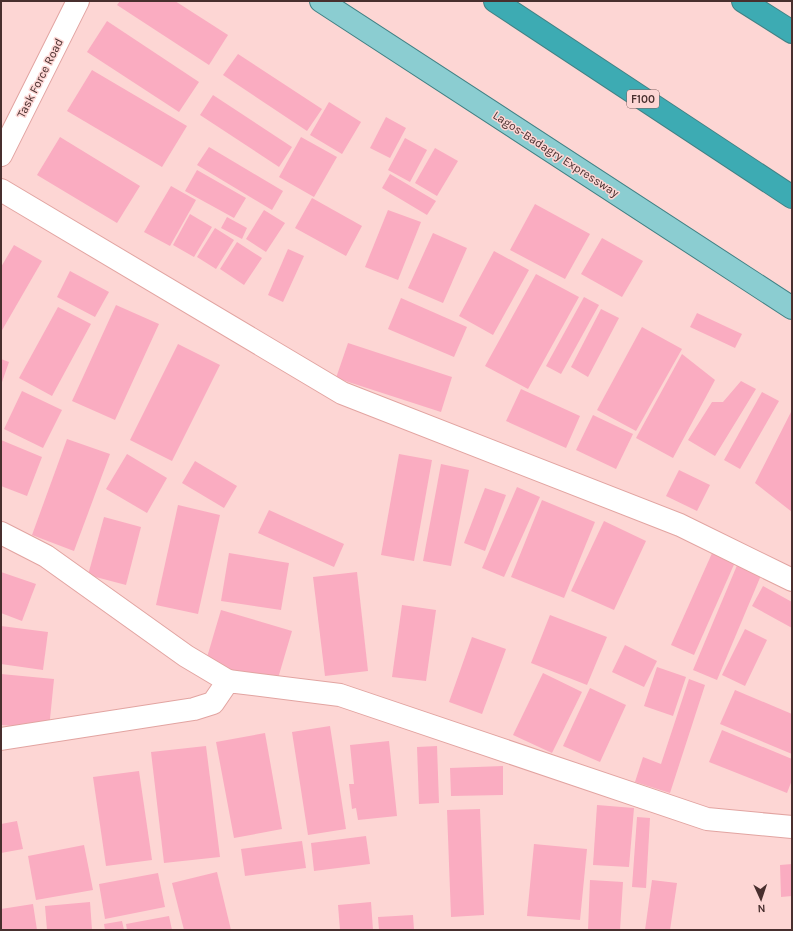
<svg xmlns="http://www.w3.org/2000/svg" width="793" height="931" font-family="Karla,sans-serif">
<rect width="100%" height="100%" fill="#fdd6d4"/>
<g fill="#faacc1">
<path d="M120 1H175L228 35 209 65 117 5Z"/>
<path d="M107 21 199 82 179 112 87 52Z"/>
<path d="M238 54 322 109 307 131 223 75Z"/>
<path d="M92 70 187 126 162 167 67 111Z"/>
<path d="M213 95 292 147 279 167 200 115Z"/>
<path d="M329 102 361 122 342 154 310 135Z"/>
<path d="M386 117 406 128 390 158 370 148Z"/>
<path d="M60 137 140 186 117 223 37 175Z"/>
<path d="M301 137 337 157 314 197 279 177Z"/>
<path d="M405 138 427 150 410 182 388 170Z"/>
<path d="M209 147 283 191 272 210 197 165Z"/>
<path d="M435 148 458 161 437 196 415 183Z"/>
<path d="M197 170 246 198 234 218 185 191Z"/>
<path d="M390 174 436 201 427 215 382 188Z"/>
<path d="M171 186 196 200 170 246 144 232Z"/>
<path d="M312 198 362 226 346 256 295 228Z"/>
<path d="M535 204 590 234 565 279 510 250Z"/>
<path d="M264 210 285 223 266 252 246 239Z"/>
<path d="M388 210 421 222 398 280 365 267Z"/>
<path d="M190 214 212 227 194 257 173 245Z"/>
<path d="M227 217 247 228 242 239 221 228Z"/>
<path d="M215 228 234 240 216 269 197 257Z"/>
<path d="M433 233 467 248 443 303 408 288Z"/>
<path d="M602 238 643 261 622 297 581 274Z"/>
<path d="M237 242 262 258 244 285 220 269Z"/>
<path d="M14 245 42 261 1 332V267Z"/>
<path d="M288 249 304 256 283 302 268 295Z"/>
<path d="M494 251 529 270 493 335 459 316Z"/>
<path d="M70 271 109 292 95 317 57 297Z"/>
<path d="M536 274 579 297 528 389 485 366Z"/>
<path d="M584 297 599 305 561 374 546 366Z"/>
<path d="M401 298 467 327 454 357 388 329Z"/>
<path d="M116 305 159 324 115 420 72 401Z"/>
<path d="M58 307 91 324 52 396 19 378Z"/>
<path d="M601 309 619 318 588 377 571 367Z"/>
<path d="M697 313 742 334 735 348 690 327Z"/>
<path d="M642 327 682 349 636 431 597 410Z"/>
<path d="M348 343 452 377 441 412 336 378Z"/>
<path d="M178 344 220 365 172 461 130 440Z"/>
<path d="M682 354 715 380 673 458 636 438Z"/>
<path d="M1 359 9 362 1 385Z"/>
<path d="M741 381 756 389 715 456 688 440 712 402H723Z"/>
<path d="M521 389 580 416 566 448 506 421Z"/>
<path d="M22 391 62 410 43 448 4 429Z"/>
<path d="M762 392 779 401 740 469 724 460Z"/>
<path d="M792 410V512L755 483Z"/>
<path d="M593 415 633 434 616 469 576 450Z"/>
<path d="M67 439 110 454 74 551 32 535Z"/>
<path d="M1 440 42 457 27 496 1 486Z"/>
<path d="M127 454 167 478 147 513 106 489Z"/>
<path d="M399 454 432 460 414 561 381 555Z"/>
<path d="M195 461 237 486 224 508 182 483Z"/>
<path d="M441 464 469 470 451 566 423 561Z"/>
<path d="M679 470 710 485 697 511 666 496Z"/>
<path d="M517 487 540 497 504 577 482 568Z"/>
<path d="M485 488 506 495 485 551 464 543Z"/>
<path d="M542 500 595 522 564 598 511 577Z"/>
<path d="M178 505 220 515 198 614 156 605Z"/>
<path d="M269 510 344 544 334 567 258 533Z"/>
<path d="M104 517 141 527 126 585 88 575Z"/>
<path d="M604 521 646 541 614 610 571 591Z"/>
<path d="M713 551 736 560 694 655 671 645Z"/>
<path d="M229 553 289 563 281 610 221 601Z"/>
<path d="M738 563 762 573 717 680 693 670Z"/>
<path d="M1 572 36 584 22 621 1 613Z"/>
<path d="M357 572 368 671 325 676 313 577Z"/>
<path d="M763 586 792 602V628L752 606Z"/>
<path d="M402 605 436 610 426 681 392 677Z"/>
<path d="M221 610 292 631 276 685 205 664Z"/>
<path d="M550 615 607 637 587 685 531 663Z"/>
<path d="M1 626 48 632 43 670 1 664Z"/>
<path d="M745 629 767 640 745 686 722 675Z"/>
<path d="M472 637 506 649 482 714 449 702Z"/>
<path d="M625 645 657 661 644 687 612 672Z"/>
<path d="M657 667 686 677 673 716 644 706Z"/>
<path d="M543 673 582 692 552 753 513 735Z"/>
<path d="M1 674 54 679 49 729 1 725Z"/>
<path d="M689 679 705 685 670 793 635 782 643 757 661 764Z"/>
<path d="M590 688 626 705 600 762 563 746Z"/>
<path d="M735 690 792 714V754L720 724Z"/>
<path d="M330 726 346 829 308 835 292 732Z"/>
<path d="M722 730 792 759V780L787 793 709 762Z"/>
<path d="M265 733 282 829 234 838 216 742Z"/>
<path d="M389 741 397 816 358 820 356 808 352 809 349 784H354L350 745Z"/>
<path d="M206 746 220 857 164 863 151 752Z"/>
<path d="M437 746 439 803 419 804 417 747Z"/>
<path d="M503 766V795L451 796 450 768Z"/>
<path d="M139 771 152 860 106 866 93 777Z"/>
<path d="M597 805 634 808 629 867 593 865Z"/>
<path d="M480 809 484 915 451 917 447 810Z"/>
<path d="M637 817 650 818 646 888 632 887Z"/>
<path d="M17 821 23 849 1 853V824Z"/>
<path d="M366 836 370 864 314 871 311 843Z"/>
<path d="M302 841 306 868 245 876 241 849Z"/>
<path d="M534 844 587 849 580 920 527 916Z"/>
<path d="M84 845 93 890 36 900 28 856Z"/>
<path d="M792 864V896L781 897 780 865Z"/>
<path d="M217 872 231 930H184L172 883Z"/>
<path d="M158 873 165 907 105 919 99 884Z"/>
<path d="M590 880 623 882 620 930H588Z"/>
<path d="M652 880 677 883 670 930H645Z"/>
<path d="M90 902 92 930H47L45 906Z"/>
<path d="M371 902 373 930H340L338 905Z"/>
<path d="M33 904 37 930H1V909Z"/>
<path d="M413 915 414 930H379L378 917Z"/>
<path d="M169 916 172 930H127L126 924Z"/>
<path d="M122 921 124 930H105L104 924Z"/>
</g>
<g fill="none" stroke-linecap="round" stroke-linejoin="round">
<g stroke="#e2a4a1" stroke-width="24">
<g id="street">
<path d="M1 155 78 1"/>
<path d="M1 190 342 393 680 525 792 580"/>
<path d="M1 533 46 556 186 656 228 681"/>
<path d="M1 739 194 709 213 703 228 681 340 695 707 819 792 827"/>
</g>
</g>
<g stroke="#418084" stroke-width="24">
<path id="primary" d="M321 1 792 308"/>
</g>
<g stroke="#418084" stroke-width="24">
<g id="highway">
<path d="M495 1 792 197"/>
<path d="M743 1 792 32"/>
</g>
</g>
<use href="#street" stroke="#fff" stroke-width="22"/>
<use href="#primary" stroke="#8bcdd1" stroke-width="22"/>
<use href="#highway" stroke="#3dabb3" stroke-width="22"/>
</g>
<g text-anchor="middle" stroke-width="3" stroke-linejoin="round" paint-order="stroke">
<rect fill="#fdd6d4" stroke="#7e6160" stroke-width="1" x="627" y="90" width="32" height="18" rx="3"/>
<g font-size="11" font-weight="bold" fill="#482f2e">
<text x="643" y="103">F100</text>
</g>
<g font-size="12" fill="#482f2e" stroke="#fdd6d4">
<text transform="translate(40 78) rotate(-63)" y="4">Task Force Road</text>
<text transform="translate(556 154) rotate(33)" y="4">Lagos-Badagry Expressway</text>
</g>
</g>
<rect width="793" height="931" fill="none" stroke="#482f2e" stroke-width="4"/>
<g transform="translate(761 899) rotate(177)" stroke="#fdd6d4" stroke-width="3" paint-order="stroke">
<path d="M0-3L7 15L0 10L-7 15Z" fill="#482f2e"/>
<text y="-6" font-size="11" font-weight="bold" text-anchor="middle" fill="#482f2e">N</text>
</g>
</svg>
